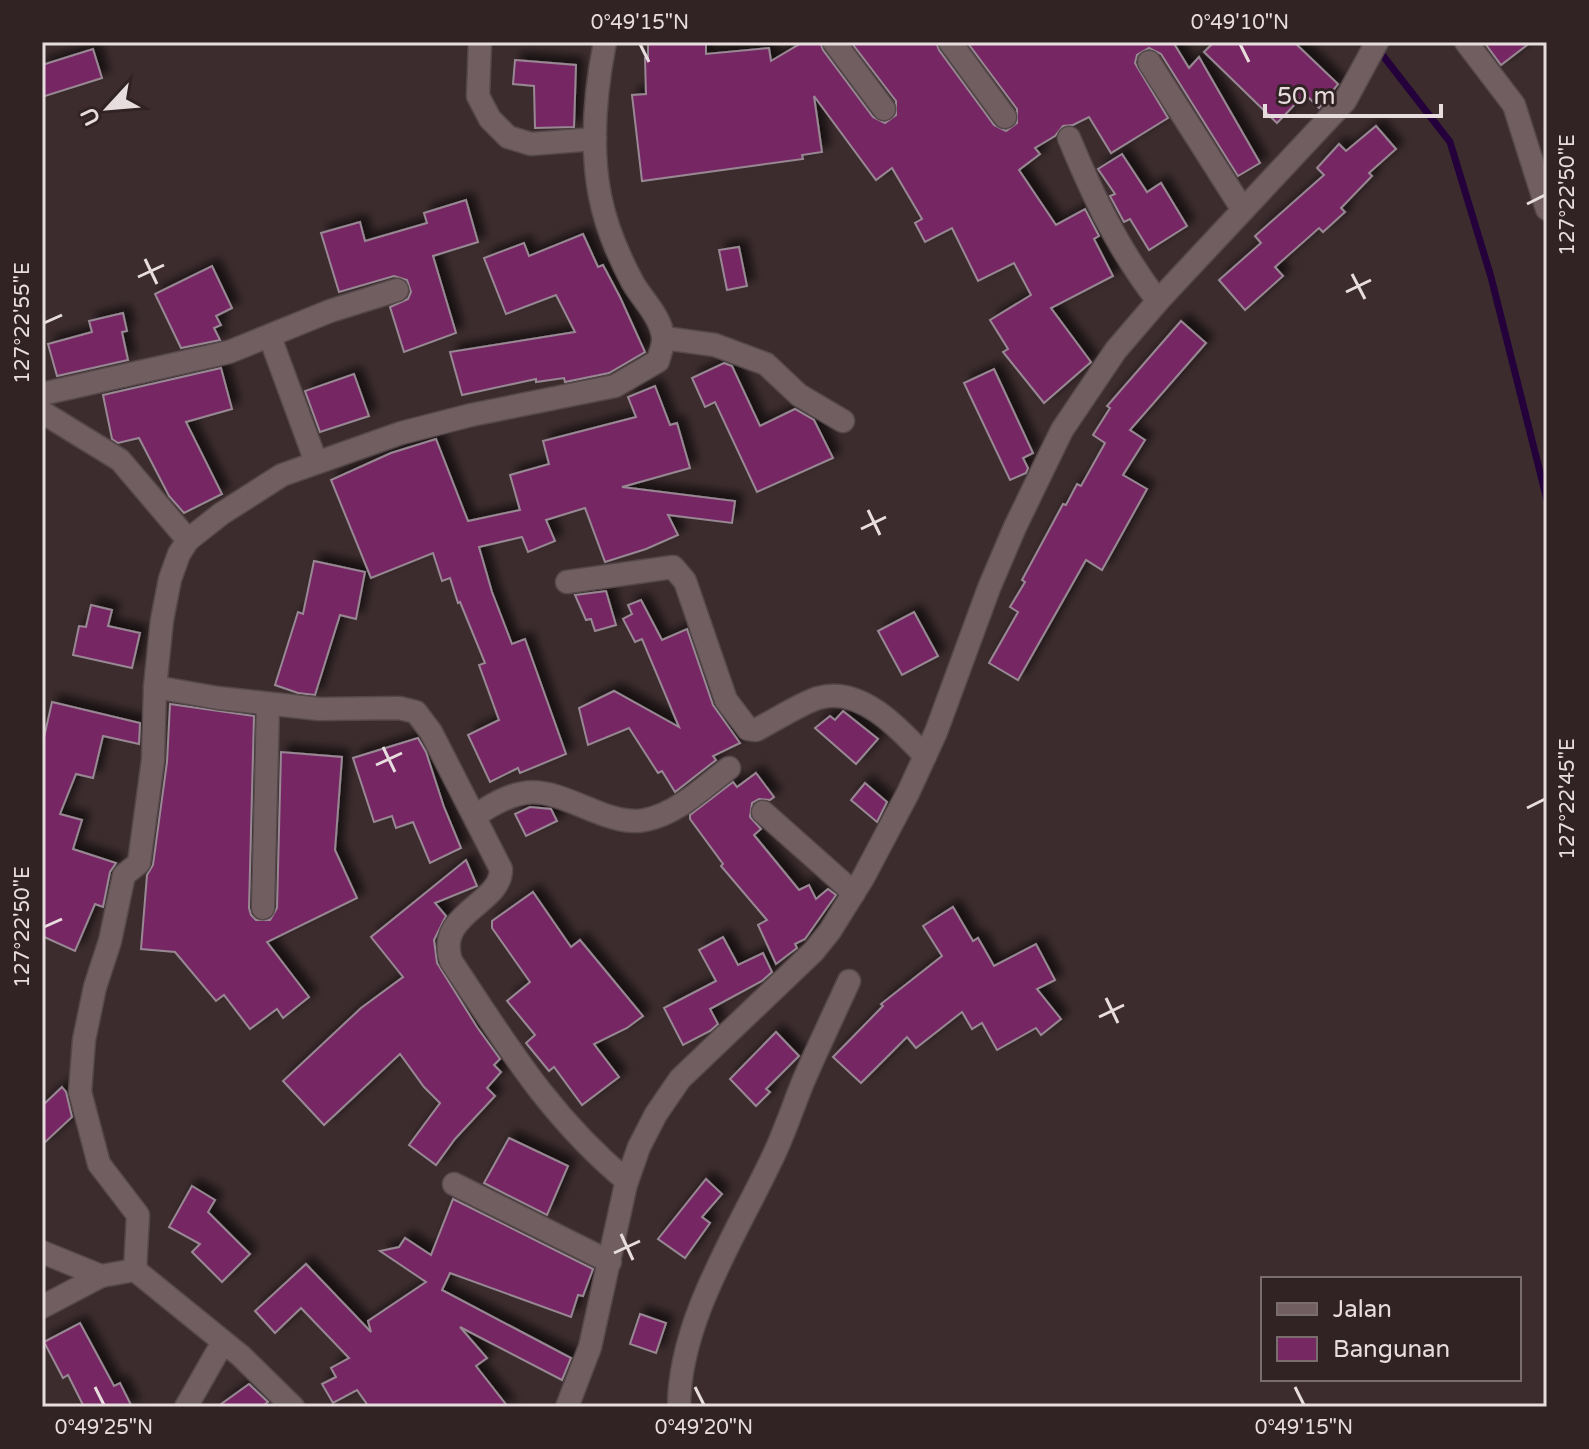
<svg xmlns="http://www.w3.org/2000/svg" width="1589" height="1449" font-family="'Varela Round',sans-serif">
<defs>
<filter id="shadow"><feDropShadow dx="7" dy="-7" stdDeviation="4" flood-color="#0009"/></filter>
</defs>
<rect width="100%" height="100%" fill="#3c2c2e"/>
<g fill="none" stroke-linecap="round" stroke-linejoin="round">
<path stroke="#24013b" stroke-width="7" d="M1377 48 1450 142 1491 277 1547 500"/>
</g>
<g fill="#762863" stroke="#988893" stroke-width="2" filter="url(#shadow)">
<path d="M648 42H706V54L769 48 771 61 803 42H820L823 50 873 117 885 123 896 115V101L851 42H936L939 50 994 125 1006 131 1017 123V109L967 42H1173L1189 68 1199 57 1260 163 1238 176 1161 54 1149 48 1137 55 1135 63 1168 118 1111 153 1089 117 1073 125 1063 126 1055 136 1035 148 1040 154 1019 170 1056 225 1085 209 1099 236 1094 239 1113 276 1051 308 1091 362 1044 403 1003 352 1008 349 990 320 1031 295 1014 263 978 281 952 228 925 242 915 223 922 219 892 168 876 180 814 96 822 152 802 155 803 159 642 181 632 95 646 94 645 58H648Z"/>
<path d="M1214 42H1294L1338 84 1319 108 1305 94 1277 123 1204 52Z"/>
<path d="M1484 42H1531L1501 65Z"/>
<path d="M93 49 102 78 42 97V65Z"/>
<path d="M515 60 576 65 574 127 535 128 534 86 513 84Z"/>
<path d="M1376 126 1396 149 1369 173 1372 176 1341 208 1345 212 1323 232 1319 228 1275 267 1283 276 1245 310 1219 280 1261 243 1255 236 1324 175 1317 168 1339 144 1346 151Z"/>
<path d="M1122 154 1147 192 1161 183 1187 226 1149 250 1130 219 1124 222 1110 196 1115 194 1098 169Z"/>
<path d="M466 200 478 242 433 256 456 333 404 352 390 307 408 299 411 292 407 280 394 276 339 292 321 233 360 222 365 241 427 223 424 213Z"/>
<path d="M583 234 598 267 603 265 620 297 645 352 609 373 565 382 564 378 536 382V379L462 395 450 352 575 332 556 295 506 314 484 258 524 243 529 256Z"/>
<path d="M739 247 747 286 727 290 719 250Z"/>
<path d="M212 266 232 308 216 316 221 325 214 328 220 340 181 348 155 294Z"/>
<path d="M123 313 127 331 122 332 128 360 57 376 48 344 92 332 89 321Z"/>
<path d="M1181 321 1206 343 1130 430 1145 440 1123 475 1147 489 1102 570 1086 560 1018 680 989 663 1018 612 1010 607 1025 582 1022 580 1063 504 1066 505 1077 484 1081 486 1105 443 1093 435 1110 408 1107 406Z"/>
<path d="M724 363 732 366 760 426 795 409 814 420 833 458 757 492 715 402 705 407 692 378Z"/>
<path d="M221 368 232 409 186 422 222 494 184 513 169 496 139 438 118 443 112 439 103 395Z"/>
<path d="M994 369 1033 453 1023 458 1028 468 1026 473 1010 480 964 383Z"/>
<path d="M354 374 369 416 320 432 305 391Z"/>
<path d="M655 386 670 425 677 423 690 468 622 487 735 501 732 523 668 515 678 535 646 549 605 562 585 508 546 520 555 541 528 552 522 537 479 547 492 592 512 644 525 639 566 754 520 773 518 768 490 782 468 735 499 720 479 665 485 663 460 602 458 603 450 578 442 581 433 553 371 578 331 480 391 453 436 439 468 521 520 510 510 475 549 464 543 441 636 417 628 397Z"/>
<path d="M314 561 365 572 356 619 340 615 315 695 298 693 275 685 298 612 303 614Z"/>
<path d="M606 591 616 625 595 631 591 619 586 620 575 595Z"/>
<path d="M641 600 662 640 687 629 713 705 740 743 713 756 716 760 675 792 662 771 658 773 629 728 588 745 579 708 614 691 679 727 642 639 635 642 623 619 632 614 628 605Z"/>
<path d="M91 605 112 610 108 626 140 633 132 668 73 655 79 626 86 627Z"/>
<path d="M914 612 938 656 902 675 878 631Z"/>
<path d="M52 702 140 723 139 744 103 736 93 778 76 774 60 814 82 820 73 849 116 863 110 872 103 907 95 904 75 951 42 936V746Z"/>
<path d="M170 704 254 716 249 908 251 915 256 920H270L277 908 281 752 342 757 335 850 357 898 267 942 309 997 283 1018 277 1009 250 1029 224 995 216 1001 175 952 141 949 147 875 153 865 167 762Z"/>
<path d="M843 711 878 739 856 764 815 728 830 716 835 720Z"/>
<path d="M418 738 426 752 444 807 461 848 430 863 413 822 396 828 392 816 374 822 353 758Z"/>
<path d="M756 773 774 797 770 800 759 799 752 803 750 817 761 829 754 835 799 890 809 885 816 899 828 889 836 895 805 939 795 944 797 948 776 964 758 925 767 920 721 866 723 864 690 819V815L733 782 737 787Z"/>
<path d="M865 783 887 802 877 822 851 800Z"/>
<path d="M530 807 551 809 557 821 526 836 515 814Z"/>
<path d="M466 860 477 886 435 903 446 916 434 940 437 963 477 1027 500 1059 494 1065 501 1072 487 1088 495 1096 455 1139 436 1165 409 1145 440 1103 424 1087 400 1054 324 1125 283 1081 361 1008 403 977 371 937Z"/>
<path d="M533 892 571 947 580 940 643 1016 627 1028 594 1044 619 1077 582 1105 554 1067 549 1071 526 1043 535 1035 507 1001 530 982 492 928V921Z"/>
<path d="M953 907 973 941 978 938 994 966 1036 944 1055 980 1037 989 1061 1019 1041 1035 1036 1028 997 1050 982 1023 972 1029 962 1012 916 1048 907 1037 861 1083 833 1057 883 1006 881 1004 942 956 923 926Z"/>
<path d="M723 937 738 965 763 953 772 972 762 981 710 1009 718 1024 710 1031 683 1045 664 1008 716 981 699 950Z"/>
<path d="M776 1032 799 1056 766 1089 770 1092 756 1106 730 1079Z"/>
<path d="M62 1087 66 1092 72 1117 42 1145V1106Z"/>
<path d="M509 1138 568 1166 547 1215 484 1183Z"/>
<path d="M706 1179 722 1194 702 1217 710 1223 685 1258 658 1239Z"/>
<path d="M192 1186 215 1200 208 1212 250 1254 222 1282 192 1252 200 1244 169 1227Z"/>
<path d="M453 1199 593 1269 583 1296 578 1295 571 1317 450 1273 442 1290 571 1358 562 1380 460 1327 487 1358 476 1366 508 1407H369L357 1390 333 1403 322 1384 336 1377 331 1368 349 1358 301 1308 275 1333 255 1311 306 1264 371 1332 368 1321 426 1282 380 1251 399 1247 405 1238 431 1255Z"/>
<path d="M640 1314 666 1323 656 1353 630 1344Z"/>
<path d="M80 1323 114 1386 120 1383 132 1407H84L68 1375 63 1378 44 1342Z"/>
<path d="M249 1384 268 1402 261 1407H217Z"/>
</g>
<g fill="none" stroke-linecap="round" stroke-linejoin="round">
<g stroke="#55484a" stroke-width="25">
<g id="minor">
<path d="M480 42 478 96 490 119 508 137 531 144 595 139"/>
<path d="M834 42 884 109"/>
<path d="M950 42 1005 117"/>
<path d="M1466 42 1514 105 1547 209"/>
<path d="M1149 62 1243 210"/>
<path d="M1069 138C1094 198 1118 249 1158 301"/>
<path d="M270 337 316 462"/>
<path d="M664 338 715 345 766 364 799 395 843 421"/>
<path d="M42 394 229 352 330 311 397 290"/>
<path d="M42 412 120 460 188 540"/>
<path d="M567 582 673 567 685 581 726 700 748 729 756 730C773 721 802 703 818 698 860 685 900 729 925 756"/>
<path d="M155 687 218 698 319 709 399 708 416 712 431 732 501 869C502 904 435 913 451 961 507 1045 548 1115 627 1181"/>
<path d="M763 812 854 893"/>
<path d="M475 816C530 778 546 792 602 814 616 819 630 823 645 820 677 814 704 787 729 768"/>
<path d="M263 908 268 704"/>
<path d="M454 1184 610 1262"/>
<path d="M42 1252 101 1276 135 1270"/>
<path d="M42 1307 101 1276"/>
<path d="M186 1407 223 1342"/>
<path d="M567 1407 590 1347 626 1184 639 1147 656 1114 680 1079 814 951 830 931 863 878 908 793 936 732 989 588 1015 527 1062 430 1116 350 1158 301 1345 101 1377 42"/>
<path d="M679 1407C679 1318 740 1229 776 1150 786 1128 794 1104 803 1082 818 1047 834 1014 849 981"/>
</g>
</g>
<g stroke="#55484a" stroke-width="25">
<path id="tertiary" d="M293 1407 241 1356 135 1270 138 1215 99 1164 80 1092 84 1040 95 987 110 941 124 875 139 863 153 760 155 687 162 620 170 579 179 554 188 540 221 514 282 475 401 433 471 415 615 386 658 361C660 353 664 345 663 337 661 317 643 300 633 283 618 255 606 227 600 196 590 145 595 93 605 42"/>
</g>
<use href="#minor" stroke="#705e60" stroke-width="22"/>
<use href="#tertiary" stroke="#705e60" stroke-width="22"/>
</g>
<path fill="none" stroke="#e8ddde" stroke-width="3" d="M640 44 649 62M1240 44 1249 62M1527 204 1545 195M145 259 157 284M1352 274 1365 299M138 277 164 265M1346 292 1371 280M44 323 62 315M868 510 880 535M861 529 886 517M383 747 395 772M376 765 402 753M1527 808 1545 799M44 927 62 919M1106 998 1118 1023M1099 1017 1124 1005M621 1234 633 1260M614 1253 640 1241M95 1387 104 1405M695 1387 704 1405M1295 1387 1304 1405"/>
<rect width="1589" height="1449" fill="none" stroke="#312224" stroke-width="88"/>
<rect x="1261" y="1277" width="260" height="104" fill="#312224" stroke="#7a6d6e" stroke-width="2"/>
<rect x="1277" y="1303" width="40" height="12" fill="#705e60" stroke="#7a6d6e" stroke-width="2"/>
<text x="1333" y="1317" font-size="24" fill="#e8ddde">Jalan</text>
<rect x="1277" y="1337" width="40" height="24" fill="#762863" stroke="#7a6d6e" stroke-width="2"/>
<text x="1333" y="1357" font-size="24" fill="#e8ddde">Bangunan</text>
<g transform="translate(108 108) rotate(244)" stroke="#312224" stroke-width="6" paint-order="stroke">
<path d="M0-6L14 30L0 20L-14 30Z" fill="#e8ddde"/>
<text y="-12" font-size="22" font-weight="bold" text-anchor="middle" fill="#e8ddde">U</text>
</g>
<path d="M1265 104v12h176v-12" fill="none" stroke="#e8ddde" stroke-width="4"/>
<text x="1277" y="104" font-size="24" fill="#e8ddde" stroke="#312224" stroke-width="6" paint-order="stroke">50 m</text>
<rect x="44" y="44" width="1501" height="1361" fill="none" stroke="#e8ddde" stroke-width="3"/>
<g font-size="20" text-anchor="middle" fill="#e8ddde">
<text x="640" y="29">0°49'15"N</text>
<text x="1240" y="29">0°49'10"N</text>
<text transform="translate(1567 195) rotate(-90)" y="7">127°22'50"E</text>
<text transform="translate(22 323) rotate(-90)" y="7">127°22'55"E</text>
<text transform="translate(1567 799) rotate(-90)" y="7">127°22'45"E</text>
<text transform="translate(22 927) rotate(-90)" y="7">127°22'50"E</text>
<text x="104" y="1434">0°49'25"N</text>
<text x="704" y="1434">0°49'20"N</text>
<text x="1304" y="1434">0°49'15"N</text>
</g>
</svg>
